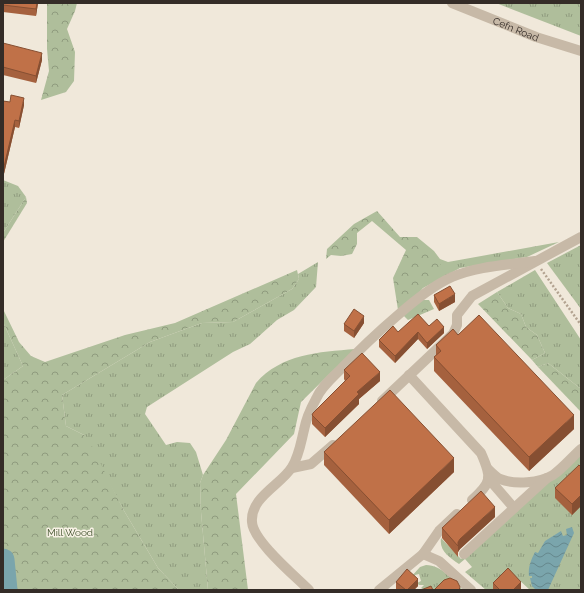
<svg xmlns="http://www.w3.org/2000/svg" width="584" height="593" font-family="Raleway,sans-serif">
<defs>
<pattern id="grass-tufts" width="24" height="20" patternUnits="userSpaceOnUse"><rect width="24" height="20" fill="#afbe9b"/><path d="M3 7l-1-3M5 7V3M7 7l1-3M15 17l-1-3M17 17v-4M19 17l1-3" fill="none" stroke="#8f9b7e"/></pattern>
<pattern id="forest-crowns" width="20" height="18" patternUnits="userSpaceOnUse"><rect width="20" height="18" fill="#afbe9b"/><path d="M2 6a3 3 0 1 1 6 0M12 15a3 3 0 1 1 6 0" fill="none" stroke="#8f9b7e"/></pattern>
<pattern id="water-waves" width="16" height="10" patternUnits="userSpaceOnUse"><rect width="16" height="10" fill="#7aa5ac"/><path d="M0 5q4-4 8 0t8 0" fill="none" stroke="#65878c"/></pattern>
</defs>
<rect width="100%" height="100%" fill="#f0e8da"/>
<g fill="url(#grass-tufts)">
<path d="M496 3H581V36Z"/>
<path d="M3 180 18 186 26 197 3 233Z"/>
<path d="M559 242 527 257 460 268 440 279V259L448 262Z"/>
<path d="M581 245V309L547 263Z"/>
<path d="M318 262 316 287 294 310 277 320 250 344 233 352 147 407 145 414 166 445 177 442 190 443 196 452 203 475 200 483 201 512 208 590H179L158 568 123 509 84 435 66 426 62 395 150 342 202 323 233 322 292 289 299 279 298 274Z"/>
<path d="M535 270 581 340V389L548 363 538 367 532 360 545 353 537 335 526 327 521 314 508 308 497 292Z"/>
<path d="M3 322 23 366 3 380Z"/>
<path d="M581 453V590H530L518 579 514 582 508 576 493 590H486L465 572 472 567 465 559 459 564C449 557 439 551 441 538L461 559 542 485Z"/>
<path d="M426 565C442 565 452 580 463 590H424L421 588 424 585H419L417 583 421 581 419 574 415 575 416 579 411 577 420 567Z"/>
</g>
<g fill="url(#forest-crowns)">
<path d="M47 3H77L75 11 67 29 75 52 74 81 66 92 41 100 49 71 47 49Z"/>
<path d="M26 197 27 203 3 242V233Z"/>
<path d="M377 211 400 237H417L434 251 440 259V279L423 288 417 295 420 300H429L434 309 408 320 398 310 393 278 406 250 372 221 357 233V244L352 254 341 256 331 255 326 259 327 249 354 224Z"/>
<path d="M297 270 299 279 292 289 233 322 202 323 150 342 62 395 66 426 84 435 89 440 123 509 158 568 179 590H3V380L23 366 3 322V309L19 342 31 356 45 362 125 335 175 323Z"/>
<path d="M497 292 508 308 521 314 526 327 537 335 545 353 532 360 478 304Z"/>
<path d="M355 349 301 402 294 434 236 494 248 590H208L201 512 200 483 203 475 226 440 256 383C281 354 319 352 355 349Z"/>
<path d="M548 363 581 389V412L538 367Z"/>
</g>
<path fill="url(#water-waves)" d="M572 527 574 533 548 590H536L532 586 530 578H532V576H529C528 567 531 560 535 552L538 553 545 541 561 531 563 536 567 535 566 529Z"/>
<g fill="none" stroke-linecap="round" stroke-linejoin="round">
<path stroke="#7aa5ac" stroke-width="23" d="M3 560 6 590"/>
<path stroke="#b3a391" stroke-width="2.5" stroke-dasharray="2 2" stroke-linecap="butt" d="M541 269 581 325"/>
<g stroke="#c7b9a7" stroke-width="10">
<path id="s1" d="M452 3 536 37 581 51"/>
<path d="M409 375 481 453C492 478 492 482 472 500"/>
<path d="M382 401 453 334 457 325V315L472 296 581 237"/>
<path d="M292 468 311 464 333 445"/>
<path d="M488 469C492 473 496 477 500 479 515 485 540 483 553 475 563 468 572 457 581 449"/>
<path d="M488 478 514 508"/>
<path d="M423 554 439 561 471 590"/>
<path d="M464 554 547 478"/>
<path d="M309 590C295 576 253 541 252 522 250 497 281 485 292 467 299 456 301 442 304 430 306 419 311 408 316 399 321 387 332 378 341 369 359 350 378 332 398 315 415 300 432 286 452 277 478 266 508 265 535 261"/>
<path d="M379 590 423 554 439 531 457 514"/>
</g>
</g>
<g fill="#a5613e">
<path d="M3 3H38L36 16 3 12Z"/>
<path d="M3 43 42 60 36 83 3 75Z"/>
<path d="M3 101 24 105 19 128 15 127 3 178Z"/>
<path d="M434 295 455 302 439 311 434 302Z"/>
<path d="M364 323 354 338 344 331V324Z"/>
<path d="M429 326 444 333 427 349 418 339 395 363 379 347V340L398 332Z"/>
<path d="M458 335 574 429 529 471 434 371V357L436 356V345Z"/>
<path d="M344 370 380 381 359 399V404L325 437 312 424V415L345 381 344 379Z"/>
<path d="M324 452 454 472 389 534 324 465Z"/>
<path d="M581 467V506L572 515 555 498V488Z"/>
<path d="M495 517 460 549 458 552V557L442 538V528Z"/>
<path d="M396 582 418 586 414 590H397L396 589Z"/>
<path d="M493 583 521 589 520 590H493Z"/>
</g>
<g fill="#864f32">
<path d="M37 3H38L36 16V9Z"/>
<path d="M42 53V60L36 83V76Z"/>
<path d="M24 98V105L19 128V121Z"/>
<path d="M15 120V127L3 178V171Z"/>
<path d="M455 294V302L439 311V304Z"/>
<path d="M364 316V323L354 338V331Z"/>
<path d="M444 327V333L427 349V343Z"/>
<path d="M418 332V339L395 363V356Z"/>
<path d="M380 372V381L359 399V404L325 437V428L357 392Z"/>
<path d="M574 415V429L529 471V457Z"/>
<path d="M454 458V472L389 534V520Z"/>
<path d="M581 495V506L572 515V504Z"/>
<path d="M495 507V517L460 549 458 552V542L460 539Z"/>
<path d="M418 579V586L414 590H407Z"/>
<path d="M521 582V589L520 590H513Z"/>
</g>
<g fill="#c07148" stroke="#864f32">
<path d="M3 3H37L36 9 3 5Z"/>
<path d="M3 43 42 53 36 76 3 67Z"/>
<path d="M11 95 24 98 19 121 15 120 3 171V101L10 102Z"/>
<path d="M450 286 455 294 439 304 434 295Z"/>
<path d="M354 309 364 316 354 331 344 324Z"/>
<path d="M418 314 429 326 437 319 444 327 427 343 418 332 395 356 379 340 393 326 398 332Z"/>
<path d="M479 315 574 415 529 457 434 357 441 351 436 345 453 329 458 335Z"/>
<path d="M362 353 380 372 357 392 359 394 325 428 312 415 313 413 350 376 344 370Z"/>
<path d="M390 390 454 458 389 520 324 452Z"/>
<path d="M579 465 581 467V495L572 504 555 488Z"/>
<path d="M481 491 495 507 460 539 458 542V546L442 528Z"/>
<path d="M508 568 521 582 513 590H500L493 583Z"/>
<path d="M407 569 418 579 407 590H406L396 582Z"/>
<path d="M450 578 457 581 460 587 459 590H434L444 580Z"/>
<path d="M431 586 433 590H421Z"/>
</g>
<g text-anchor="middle" stroke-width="3" stroke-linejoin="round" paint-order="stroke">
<g font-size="10" fill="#342c27" stroke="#f8f2e6">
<text dy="4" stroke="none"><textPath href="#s1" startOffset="69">Cefn Road</textPath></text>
</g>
<g font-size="10" fill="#40512c" stroke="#f8f2e6">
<text x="70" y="536">Mill Wood</text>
</g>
</g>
<rect width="584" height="593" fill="none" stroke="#342c27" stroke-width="8"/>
</svg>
